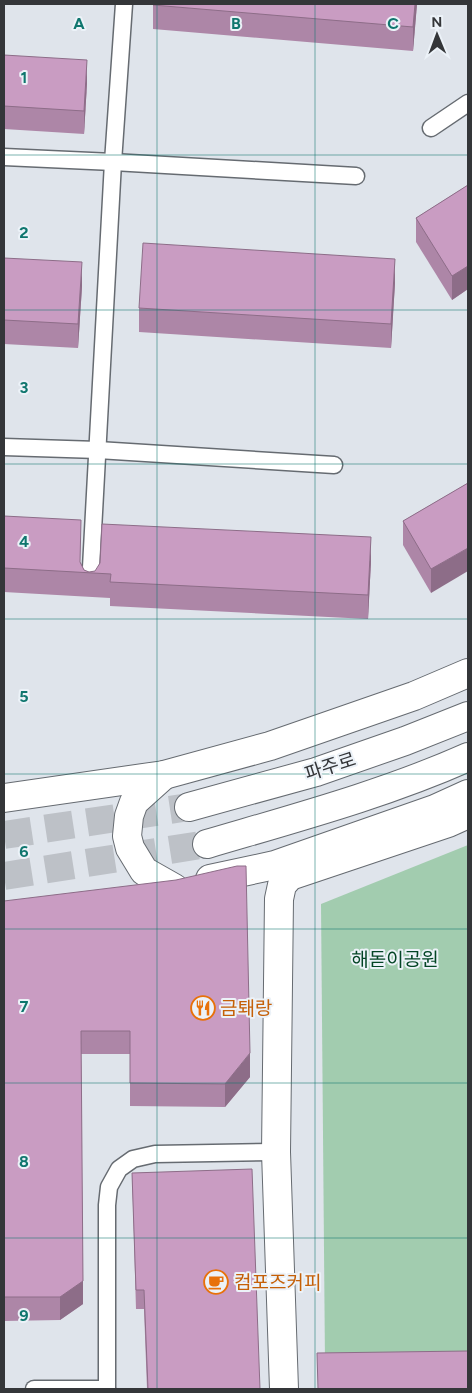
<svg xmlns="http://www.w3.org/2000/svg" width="472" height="1393" font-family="Figtree,'Noto Sans KR',sans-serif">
<rect width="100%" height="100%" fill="#dfe4eb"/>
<path fill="#a2ccaf" d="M468 845V1363L325 1364 321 904Z"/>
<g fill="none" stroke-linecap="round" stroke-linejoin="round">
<g stroke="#bdc1c7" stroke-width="28" stroke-dasharray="28 14" stroke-linecap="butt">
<path d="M4 835 189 807"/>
<path d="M4 876 207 844"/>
</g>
<g stroke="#666b71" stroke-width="19">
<g id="lane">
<path d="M431 128 468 103"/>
<path d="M4 157 113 162 356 176"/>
<path d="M4 447 98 450 334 465"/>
<path d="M90 586 113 162 124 4"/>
<path d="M34 1389H107"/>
<path d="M107 1389V1205L109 1187 119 1169 133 1159 155 1154 276 1152"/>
</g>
</g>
<g stroke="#666b71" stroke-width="30">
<path id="street" d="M284 1389 276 1152 279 899 282 885 290 876 448 823 468 814"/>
</g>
<g stroke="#666b71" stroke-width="30">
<g id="secondary">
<path d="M164 775 134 802 129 816 127 836 130 848 144 871 174 888"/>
<path d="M4 798 164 775 270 746 414 696 468 673"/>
<path d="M189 807 316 772 405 741 468 716"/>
<path d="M207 844C295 818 385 794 468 757"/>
<path d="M210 879 275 865 435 809 468 794"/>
</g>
</g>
<use href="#lane" stroke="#fff" stroke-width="16"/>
<use href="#street" stroke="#fff" stroke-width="28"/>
<use href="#secondary" stroke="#fff" stroke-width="28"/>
</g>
<g fill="#ad86a7">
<path d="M153 4H417L413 51 153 29Z"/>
<path d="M4 55 87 83 84 134 4 129Z"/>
<path d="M468 185V289L452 300 416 242V218Z"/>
<path d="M4 258 82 286 78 348 4 344Z"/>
<path d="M395 283 391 348 139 332V308Z"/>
<path d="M468 483 431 593 403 545V521Z"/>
<path d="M4 516 81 563 84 570 89 572 371 561 368 619 110 606V598L4 592Z"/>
<path d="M4 901 250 1077 225 1107 130 1106V1054H81L83 1304 60 1320 4 1321Z"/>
<path d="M132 1173 260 1389H147L144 1309H136Z"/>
</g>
<g fill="#8d6d88">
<path d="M415 4H417L413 51V27Z"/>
<path d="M87 60V83L84 134V111Z"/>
<path d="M395 259V283L391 348V324Z"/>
<path d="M82 262V286L78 348V324Z"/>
<path d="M468 266V289L452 300V276Z"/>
<path d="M371 537V561L368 619V595Z"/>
<path d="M468 548V571L431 593V569Z"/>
<path d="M250 1053V1077L225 1107V1084Z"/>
<path d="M83 1281V1304L60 1320V1297Z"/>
</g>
<g fill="#c99cc2" stroke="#8d6d88">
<path d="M153 4H415L413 27 153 5Z"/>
<path d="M4 55 87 60 84 111 4 106Z"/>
<path d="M468 185V266L452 276 416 218Z"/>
<path d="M143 243 395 259 391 324 139 308Z"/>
<path d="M4 258 82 262 78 324 4 320Z"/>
<path d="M468 483V548L431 569 403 521Z"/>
<path d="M4 516 81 520 80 562 84 570 89 572 95 571 100 563 102 524 371 537 368 595 110 582 111 574 4 568Z"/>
<path d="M237 866H246L250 1053 225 1084 130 1083V1031H81L83 1281 60 1297H4V901L176 880Z"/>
<path d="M252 1169 260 1389H148L144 1290H136L132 1173Z"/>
<path d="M468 1351V1389H318L317 1353Z"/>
</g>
<path fill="none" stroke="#0f766e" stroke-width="1" stroke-opacity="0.55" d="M157 4V1389M315 4V1389M4 155H468M4 310H468M4 464H468M4 619H468M4 774H468M4 929H468M4 1083H468M4 1238H468"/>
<defs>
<g id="restaurant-ring" transform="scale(1.25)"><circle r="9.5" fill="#ecf2f8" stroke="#e8710a" stroke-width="1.5"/><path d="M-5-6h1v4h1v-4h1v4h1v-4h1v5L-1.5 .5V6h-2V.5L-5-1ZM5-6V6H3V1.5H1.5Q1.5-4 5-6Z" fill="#e8710a"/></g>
<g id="cafe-ring" transform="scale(1.25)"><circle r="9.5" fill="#ecf2f8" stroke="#e8710a" stroke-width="1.5"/><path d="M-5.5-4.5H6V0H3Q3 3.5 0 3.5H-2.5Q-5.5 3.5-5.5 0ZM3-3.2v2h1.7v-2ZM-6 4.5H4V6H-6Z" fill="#e8710a"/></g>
</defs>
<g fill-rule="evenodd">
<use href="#restaurant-ring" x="203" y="1008"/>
<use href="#cafe-ring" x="216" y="1282"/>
</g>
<g text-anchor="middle" stroke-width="4" stroke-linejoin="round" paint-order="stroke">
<g font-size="19" fill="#343639" stroke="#ecf2f8">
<text transform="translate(330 766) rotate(-18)" y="7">파주로</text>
</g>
<g font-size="19" fill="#034525" stroke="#ecf2f8">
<text x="395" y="966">해돋이공원</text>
</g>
<g font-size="19" fill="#c56008" stroke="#ecf2f8" text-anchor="start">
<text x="220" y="1015">금퇘랑</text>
<text x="234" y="1289">컴포즈커피</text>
</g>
</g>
<g font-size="16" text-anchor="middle" font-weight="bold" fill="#0f766e" stroke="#ecf2f8" stroke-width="4" stroke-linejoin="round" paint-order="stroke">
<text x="79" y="29">A</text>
<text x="236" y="29">B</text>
<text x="393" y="29">C</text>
<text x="24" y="83">1</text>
<text x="24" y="238">2</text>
<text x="24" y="393">3</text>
<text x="24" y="547">4</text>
<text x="24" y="702">5</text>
<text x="24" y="857">6</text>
<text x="24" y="1012">7</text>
<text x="24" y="1167">8</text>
<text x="24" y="1321">9</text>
</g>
<rect width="472" height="1393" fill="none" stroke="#343639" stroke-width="10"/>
<g transform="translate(437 35) rotate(359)" stroke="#ecf2f8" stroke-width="4" paint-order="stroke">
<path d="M0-4L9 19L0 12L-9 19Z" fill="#343639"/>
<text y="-8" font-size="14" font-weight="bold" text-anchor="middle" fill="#343639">N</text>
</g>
</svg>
